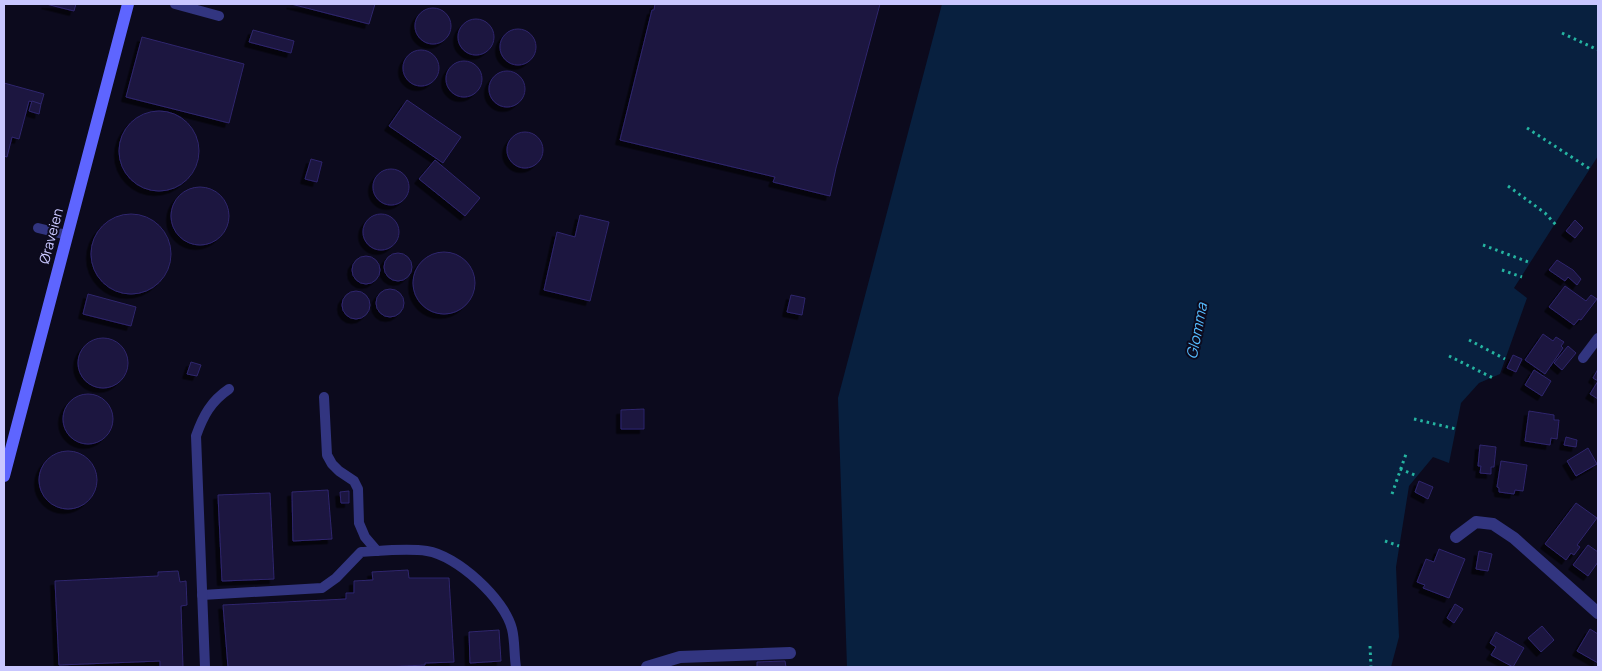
<svg xmlns="http://www.w3.org/2000/svg" width="1602" height="671" font-family="Manrope,sans-serif">
<defs>
<filter id="shadow"><feDropShadow dx="-4.5" dy="4.5" stdDeviation="0" flood-color="#0009"/></filter>
</defs>
<rect width="100%" height="100%" fill="#0c0a1d"/>
<path fill="#08203f" d="M942 4H1598V156L1514 288 1527 298 1500 374 1479 383 1461 403 1449 463 1433 457 1409 486 1396 567 1399 637 1391 667H847L838 398Z"/>
<g fill="#1b153f" stroke="#2f266d" filter="url(#shadow)">
<path d="M46 4H76L74 11Z"/>
<path d="M291 4H375L369 24Z"/>
<path d="M655 4H880L836 168 830 196 773 182 775 177 620 140 652 10H654Z"/>
<circle cx="433" cy="26" r="18"/>
<circle cx="476" cy="37" r="18"/>
<circle cx="518" cy="47" r="18"/>
<path d="M253 30 294 41 291 53 249 42Z"/>
<path d="M142 37 244 64 229 123 126 97Z"/>
<circle cx="421" cy="68" r="18"/>
<circle cx="464" cy="79" r="18"/>
<circle cx="507" cy="89" r="18"/>
<path d="M4 83 44 94 41 104 29 101 19 139 12 137 7 157 4 156Z"/>
<path d="M407 100 461 137 443 163 389 126Z"/>
<path d="M32 101 41 104 39 114 29 111Z"/>
<circle cx="159" cy="151" r="40"/>
<circle cx="525" cy="150" r="18"/>
<path d="M311 159 322 162 317 182 305 179Z"/>
<path d="M435 160 480 198 465 216 419 179Z"/>
<circle cx="391" cy="187" r="18"/>
<circle cx="200" cy="216" r="29"/>
<circle cx="381" cy="232" r="18"/>
<circle cx="131" cy="254" r="40"/>
<path d="M580 215 609 222 590 301 544 290 557 232 575 237Z"/>
<path d="M1575 220 1583 228 1575 238 1566 231Z"/>
<circle cx="444" cy="283" r="31"/>
<circle cx="398" cy="267" r="14"/>
<circle cx="366" cy="270" r="14"/>
<path d="M1557 260 1573 270 1581 279 1577 285 1568 277 1565 281 1549 270Z"/>
<path d="M1565 286 1586 301 1591 295 1597 299 1581 320 1579 319 1574 325 1549 307Z"/>
<circle cx="390" cy="303" r="14"/>
<circle cx="356" cy="305" r="14"/>
<path d="M88 294 136 307 131 326 83 314Z"/>
<path d="M791 295 805 298 802 315 787 312Z"/>
<path d="M1543 334 1553 341 1556 337 1564 342 1561 346 1563 348 1545 374 1525 360Z"/>
<circle cx="103" cy="363" r="25"/>
<path d="M1568 346 1576 353 1562 370 1554 363Z"/>
<path d="M1513 355 1522 359 1516 372 1507 368Z"/>
<path d="M191 362 201 365 197 376 187 374Z"/>
<path d="M1598 369V399L1590 394 1598 381 1593 378Z"/>
<path d="M1534 370 1551 381 1542 396 1525 385Z"/>
<circle cx="88" cy="419" r="25"/>
<path d="M644 409V429H621V410Z"/>
<path d="M1529 411 1554 415V420H1559L1557 439 1551 438 1550 445 1525 441Z"/>
<path d="M1566 437 1577 440 1576 447 1564 445Z"/>
<path d="M1480 445 1496 447 1494 467H1491V474L1480 473 1481 466H1478Z"/>
<path d="M1588 448 1597 464 1576 476 1567 461Z"/>
<circle cx="68" cy="480" r="29"/>
<path d="M1501 461 1527 465 1523 491 1515 490 1514 494 1499 492V488L1497 487Z"/>
<path d="M1419 481 1433 487 1428 499 1415 492Z"/>
<path d="M328 490 332 539 293 541 292 492Z"/>
<path d="M349 491V503H341L340 492Z"/>
<path d="M270 493 274 579 222 581 218 495Z"/>
<path d="M1576 503 1597 518 1577 545 1580 547 1574 555 1571 553 1566 560 1545 544Z"/>
<path d="M1588 545 1598 552V562L1588 576 1573 565Z"/>
<path d="M1439 549 1465 559 1449 598 1423 588 1425 585 1417 582 1426 559 1434 562Z"/>
<path d="M1479 551 1492 554 1488 571 1476 569Z"/>
<path d="M408 570 409 578H449L454 662 425 663V665L385 667H228L223 605 346 599V593H354V581L373 580 372 572Z"/>
<path d="M178 571 180 582 186 581 187 605 181 606 183 667H160V661L59 665 55 581 158 576V572Z"/>
<path d="M1455 604 1463 609 1454 623 1447 618Z"/>
<path d="M1542 626 1554 640 1541 652 1528 638Z"/>
<path d="M1590 629 1598 634V663L1577 651Z"/>
<path d="M499 630 501 661 470 663 469 632Z"/>
<path d="M1496 632 1524 648 1513 667 1491 655 1496 647 1490 643Z"/>
<path d="M785 661 786 667H757V662Z"/>
</g>
<g fill="none" stroke-linecap="round" stroke-linejoin="round">
<g stroke="#25b4a1" stroke-width="3" stroke-dasharray="2.5 4" stroke-linecap="butt">
<path d="M1562 33 1598 50"/>
<path d="M1527 128 1590 169"/>
<path d="M1508 186 1545 213 1556 225"/>
<path d="M1483 245 1531 263"/>
<path d="M1502 270 1522 277"/>
<path d="M1469 340 1505 359"/>
<path d="M1449 356 1493 378"/>
<path d="M1414 419 1456 429"/>
<path d="M1400 469 1417 476"/>
<path d="M1392 494 1406 454"/>
<path d="M1385 541 1399 546"/>
<path d="M1370 646 1371 667"/>
</g>
<g stroke="#323580" stroke-width="10">
<path d="M175 4 219 16"/>
<path d="M38 228 67 235"/>
<path d="M1583 358 1598 338"/>
<path d="M324 397 327 455 332 464 339 471 354 481 358 489 359 523 365 537 377 551"/>
<path d="M202 595 322 588 336 578 361 552C381 551 406 548 427 551 456 555 505 599 512 629 515 641 514 655 516 667"/>
<path d="M205 667 196 436C203 416 211 401 229 389"/>
</g>
<g stroke="#323580" stroke-width="12">
<path d="M1456 537 1476 522 1493 524 1514 538 1598 613"/>
<path d="M647 667 680 657 790 653"/>
</g>
<path stroke="#5e65ff" stroke-width="12" d="M4 476 128 4"/>
</g>
<g text-anchor="middle" stroke-width="4" stroke-linejoin="round" paint-order="stroke">
<g font-size="14" fill="#c9c7ff" stroke="#0c0a1d">
<text transform="translate(51 236) rotate(-75)" y="5">Øraveien</text>
</g>
<g font-size="15" font-style="italic" fill="#55bcff" stroke="#0c0a1d">
<text transform="translate(1197 331) rotate(-79)" y="5">Glomma</text>
</g>
</g>
<rect width="1602" height="671" fill="none" stroke="#c9c7ff" stroke-width="10"/>
</svg>
